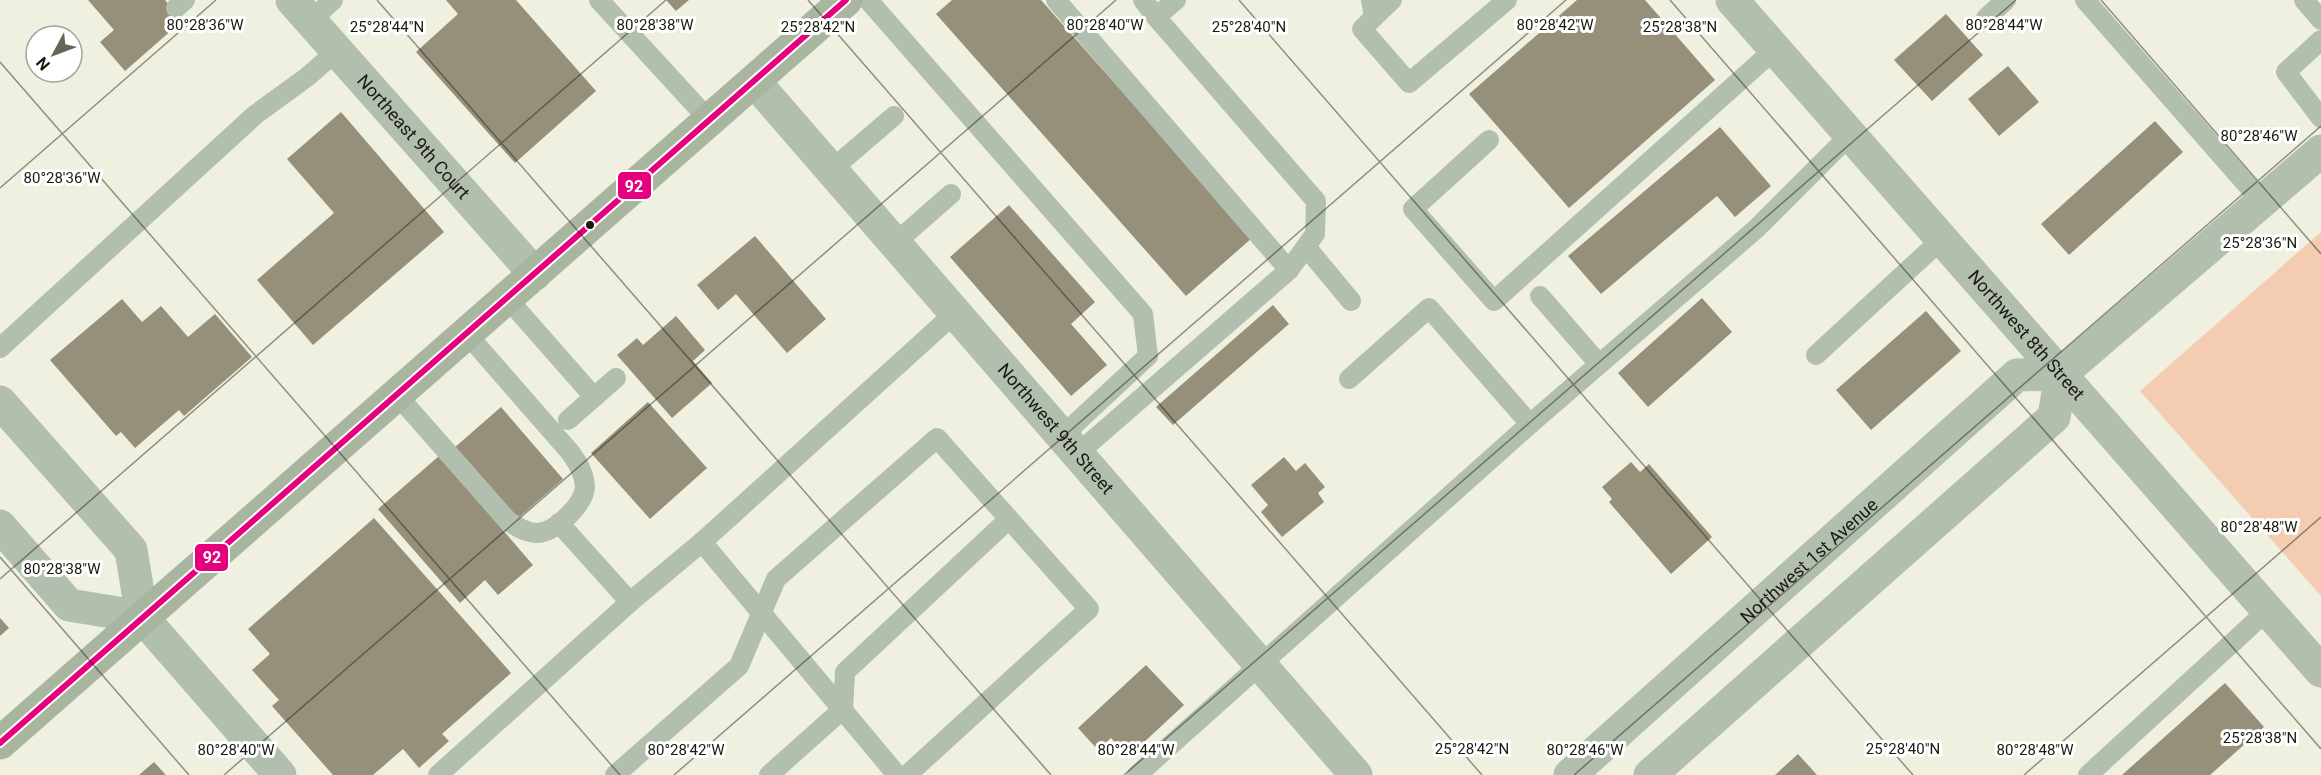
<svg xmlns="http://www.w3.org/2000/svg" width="2321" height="775" font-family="Roboto,sans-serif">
<rect width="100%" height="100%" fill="#eff0df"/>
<path fill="#f4ccb2" d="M2321 232V596L2140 391Z"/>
<g fill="#96907b">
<path d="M88 0H165L182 21 125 71 100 42 114 30Z"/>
<path d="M446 0H516L596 91 515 163 416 52 458 14Z"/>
<path d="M666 0H689L676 11Z"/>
<path d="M952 0H1041L1252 238 1186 296 936 14Z"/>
<path d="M1577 0H1645L1715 80 1569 208 1469 94Z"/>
<path d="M1946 14 1983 55 1932 101 1894 60Z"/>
<path d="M2008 66 2039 102 1999 136 1968 99Z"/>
<path d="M341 112 444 232 313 345 257 280 334 213 287 159Z"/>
<path d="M2155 121 2183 152 2069 255 2041 224Z"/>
<path d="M1720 127 1771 186 1735 217 1717 196 1601 294 1568 256Z"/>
<path d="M1009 205 1095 302 1071 324 1107 365 1071 396 950 257Z"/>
<path d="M755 236 826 319 787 353 736 294 718 310 697 285Z"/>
<path d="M1702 298 1732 332 1648 407 1618 373Z"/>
<path d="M122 299 142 322 161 306 188 337 215 314 252 357 184 416 179 410 135 448 121 432 116 436 50 360Z"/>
<path d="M1273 305 1289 324 1173 425 1156 407Z"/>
<path d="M1926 311 1961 351 1871 430 1836 390Z"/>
<path d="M676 316 705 350 693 361 712 383 672 418 617 355 637 338 643 345Z"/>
<path d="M648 402 707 468 650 519 591 453Z"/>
<path d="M501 407 563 479 516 520 454 448Z"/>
<path d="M439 456 533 565 498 595 485 580 460 603 378 509Z"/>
<path d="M1284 457 1296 471 1305 463 1325 487 1318 493 1324 502 1282 537 1261 512 1268 505 1251 485Z"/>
<path d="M1631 462 1640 472 1649 464 1712 537 1671 574 1609 502 1612 499 1602 487Z"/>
<path d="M374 518 511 673 442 734 449 741 419 768 403 749 373 775H333L272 706 279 700 252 670 270 654 248 629Z"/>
<path d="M0 618 9 628 0 636Z"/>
<path d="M1146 665 1184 705 1128 757 1111 738 1098 750 1078 728Z"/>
<path d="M2225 683 2264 727 2210 775H2122Z"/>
<path d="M1798 754 1817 775H1775Z"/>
<path d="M154 762 166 775H139Z"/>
</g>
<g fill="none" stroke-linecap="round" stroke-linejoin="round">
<g stroke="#b2beae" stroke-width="20">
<path d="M599 0 710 121"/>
<path d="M868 0 1143 314 1148 356 1062 436"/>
<path d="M1056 0 1289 270"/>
<path d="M1143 0 1156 17 1176 0"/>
<path d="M1371 0 1374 17 1362 29 1409 83 1507 0"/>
<path d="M2085 0 2262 202"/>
<path d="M2304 0 2321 20"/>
<path d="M176 8 185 0"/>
<path d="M1374 17 1392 0"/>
<path d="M1986 18 2006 0"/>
<path d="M310 21 333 0"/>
<path d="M2321 40 2286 72 2321 118"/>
<path d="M1489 140 1413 209 1494 301 1775 49"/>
<path d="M831 170 894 116"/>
<path d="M895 243 951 194"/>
<path d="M1307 248 1351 301"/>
<path d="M1540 296 1599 364"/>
<path d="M507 298 594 397"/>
<path d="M0 348 255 115 307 77 337 51"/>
<path d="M1816 355 1942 239"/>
<path d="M1349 379 1429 308 1530 424"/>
<path d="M397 395 508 521C517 527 531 536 543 532 559 528 585 503 585 486 584 472 577 462 570 452L467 334"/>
<path d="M568 420 616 378"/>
<path d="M1077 454 1289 270 1315 234 1316 201 1156 17"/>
<path d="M559 523 630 602"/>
<path d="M702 542 955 313"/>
<path d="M438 775 630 602 702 542 897 775"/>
<path d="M615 775 739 666 776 579 937 438 1089 609 907 775"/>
<path d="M769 775 843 709 845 672 1009 519"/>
<path d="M1137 775 1530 424 1756 229 1850 135"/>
<path d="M2088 775 2268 610"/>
</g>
<g stroke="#b2beae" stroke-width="33">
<path id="s1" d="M292 0 535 274"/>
<path id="s2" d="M755 82 1356 775"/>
<path d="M0 402 131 550 142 617"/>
<path d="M0 526 69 605 142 617"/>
<path d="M142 617 280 775"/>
<path id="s3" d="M1570 775 2017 375 2061 374 2321 151"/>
<path d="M1650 775 2054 417 2061 374"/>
</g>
<path stroke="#b2beae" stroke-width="33" id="s4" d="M1732 0 2321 671"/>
<path stroke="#a8b6a0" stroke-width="33" d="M0 743 846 0"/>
<g stroke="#fff" stroke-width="10">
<path id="bus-1" d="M0 743 846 0"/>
</g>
<use href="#bus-1" stroke="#e5007d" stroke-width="6"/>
</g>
<path fill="none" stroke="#1a1a10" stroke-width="1.5" stroke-opacity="0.45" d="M377 0 1051 775M808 0 1482 775M1239 0 1913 775M1670 0 2321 749M2101 0 2321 254M0 62 620 775M0 188 216 0M0 557 189 775M0 579 666 0M224 775 1116 0M674 775 1566 0M1124 775 2016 0M1574 775 2321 126M2024 775 2321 517"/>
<circle fill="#1a1a10" stroke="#fff" stroke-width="2" cx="590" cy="225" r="5"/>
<g text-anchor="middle" stroke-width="6" stroke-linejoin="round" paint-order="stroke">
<g font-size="18" fill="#1a1a10" stroke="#fff">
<text dy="6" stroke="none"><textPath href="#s1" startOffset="183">Northeast 9th Court</textPath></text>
<text dy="6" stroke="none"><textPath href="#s4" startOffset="446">Northwest 8th Street</textPath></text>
<text dy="6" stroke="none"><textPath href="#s2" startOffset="459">Northwest 9th Street</textPath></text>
<text dy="6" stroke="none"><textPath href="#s3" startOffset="321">Northwest 1st Avenue</textPath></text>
</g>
</g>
<g font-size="15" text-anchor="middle" fill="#1a1a10" stroke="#fff" stroke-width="6" stroke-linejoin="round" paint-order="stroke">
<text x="205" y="30">80°28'36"W</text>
<text x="655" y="30">80°28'38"W</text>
<text x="1105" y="30">80°28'40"W</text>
<text x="1555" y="30">80°28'42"W</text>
<text x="2004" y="30">80°28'44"W</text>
<text x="818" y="32">25°28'42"N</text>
<text x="1680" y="32">25°28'38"N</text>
<text x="387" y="32">25°28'44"N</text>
<text x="1249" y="32">25°28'40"N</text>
<text x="2259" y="141">80°28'46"W</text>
<text x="62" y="183">80°28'36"W</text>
<text x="2260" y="248">25°28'36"N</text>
<text x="2259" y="532">80°28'48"W</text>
<text x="62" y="574">80°28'38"W</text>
<text x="2260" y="743">25°28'38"N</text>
<text x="1472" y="754">25°28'42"N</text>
<text x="1903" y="754">25°28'40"N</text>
<text x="236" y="755">80°28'40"W</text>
<text x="686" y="755">80°28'42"W</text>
<text x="1136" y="755">80°28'44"W</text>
<text x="1585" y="755">80°28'46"W</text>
<text x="2035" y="755">80°28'48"W</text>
</g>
<g stroke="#fff" stroke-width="2">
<rect x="617" y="171" width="35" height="29" rx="6" fill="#e5007d"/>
<rect x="194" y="543" width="35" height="29" rx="6" fill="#e5007d"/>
</g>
<g font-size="16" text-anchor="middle" font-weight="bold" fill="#fff">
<text x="634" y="192">92</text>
<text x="212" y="563">92</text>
</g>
<g transform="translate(54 54) rotate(229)"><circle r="28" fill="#ffffff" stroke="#a3a39f" stroke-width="1.5"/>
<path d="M0-4.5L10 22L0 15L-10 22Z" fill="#656558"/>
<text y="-9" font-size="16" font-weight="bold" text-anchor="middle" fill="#1a1a10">N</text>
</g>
</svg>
